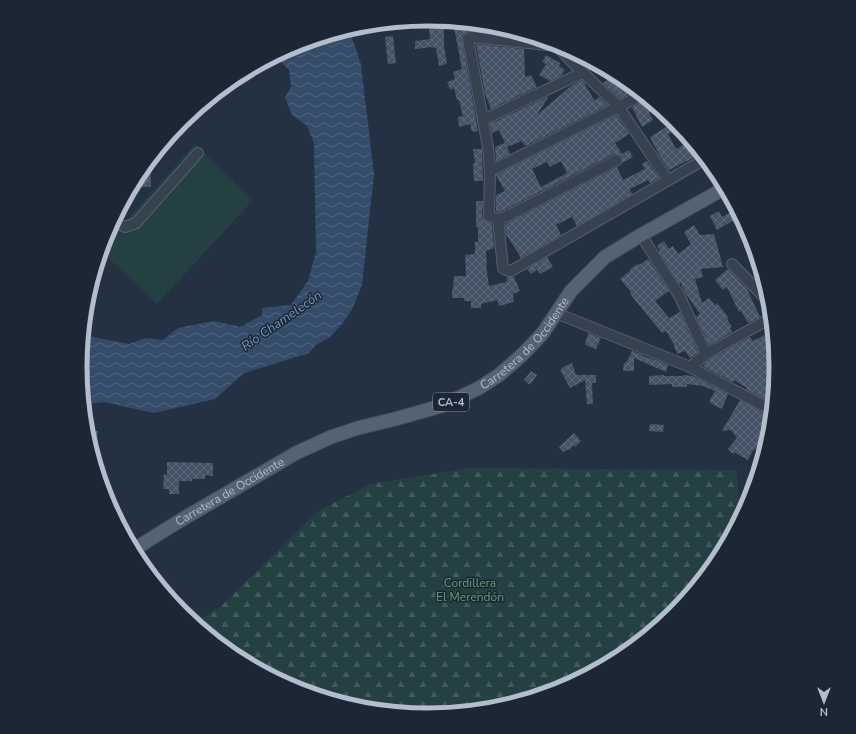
<svg xmlns="http://www.w3.org/2000/svg" width="856" height="734" font-family="'Nunito Sans',sans-serif">
<defs>
<pattern id="forest-firs" width="22" height="20" patternUnits="userSpaceOnUse"><rect width="22" height="20" fill="#254043"/><path d="M5 1l3.5 6h-7zM16 11l3.5 6h-7z" fill="#425a5d"/></pattern>
<pattern id="water-waves" width="16" height="10" patternUnits="userSpaceOnUse"><rect width="16" height="10" fill="#344c6a"/><path d="M0 5q4-4 8 0t8 0" fill="none" stroke="#4f647e"/></pattern>
<pattern id="building-cross-hatch" width="8" height="8" patternUnits="userSpaceOnUse"><rect width="8" height="8" fill="#445366"/><path d="M0 0l8 8M0 8l8-8" fill="none" stroke="#5d6a7b"/></pattern>
</defs>
<rect width="100%" height="100%" fill="#233142"/>
<path fill="url(#forest-firs)" d="M470 468 737 470 740 517 717 561 674 613 621 656 561 689 496 708 428 715 360 708 295 688 234 656 194 623 219 608 317 512 369 484Z"/>
<path fill="#254043" d="M195 144 253 200 157 304 101 251 103 246Z"/>
<path fill="url(#water-waves)" d="M349 29 361 64 374 174 362 285 352 310 342 324 330 337 316 345 309 353 244 373 215 399 154 413 104 402 84 404 80 367 83 335 129 344 146 338 163 340 178 328 214 321 240 327 262 315V308L291 305 308 281 316 252 314 143 307 126 292 115 285 97 291 87 289 70 281 62 270 64 267 60 295 45Z"/>
<g fill="url(#building-cross-hatch)" fill-rule="evenodd">
<path d="M428 19 444 21V45L447 64 439 66 436 48H433V47L415 49V41L430 39Z"/>
<path d="M453 22H459L473 23 487 26H496L523 34V36L472 31 467 32 462 36V40L478 131 472 132 470 124 459 127 458 117 463 116 459 100H457L454 88 450 90 447 82 455 79 453 72 462 69Z"/>
<path d="M393 36 396 63 388 64 385 37Z"/>
<path d="M476 44 524 49 525 77 531 75 537 87 491 109 485 94Z"/>
<path d="M546 55 560 63 559 66 565 70 561 76 550 81 539 75 546 64 542 62Z"/>
<path d="M605 69 622 78 637 90 620 99 603 83 611 78Z"/>
<path d="M582 80 586 84 585 85 595 101 599 97 608 105 525 146 522 141 507 147 510 154 496 161 495 147 505 143 499 130 492 133 490 124 549 96 537 115 571 86Z"/>
<path d="M647 99 658 107 649 112 653 120 642 127 632 107Z"/>
<path d="M616 115 629 134 615 143 622 154 629 150 633 157 622 163 623 160 621 155 618 154H614L504 210 498 212 496 211V195L505 191 496 175ZM561 161 567 173 541 187 532 169 547 162 550 167Z"/>
<path d="M674 122 677 130 668 134 676 149 685 144 689 151 694 149 697 156 669 170 658 153 650 137Z"/>
<path d="M473 149H482L483 181H474L473 163H475Z"/>
<path d="M150 160 151 187H131L139 173Z"/>
<path d="M647 161 659 178 650 183 648 180 630 189V190L632 194 577 226 572 217 556 225 561 235 521 258 506 234 505 224 617 167 623 180 645 169 642 164Z"/>
<path d="M476 201H483L482 216 483 219 487 222 492 224 494 248 486 251 487 265H486L489 286 507 282 506 280H507V277H514L520 291 513 294 514 302 499 306 497 300 481 304V308H471V301H464V298H452V289H453L454 276H466L465 255 474 254 475 253V242H478V227H476Z"/>
<path d="M736 209 742 219 734 220 717 230 710 216 719 211 722 217Z"/>
<path d="M694 225 700 235 714 234 723 267 701 269 703 277 695 279 702 303 709 298 715 305 717 303 729 318 727 319 732 327 730 328 732 332 709 345 696 317 700 314 686 294 683 289 681 283 679 284 659 252 660 251 657 246 664 241 669 249 673 246 678 254 691 244 684 232Z"/>
<path d="M744 237H750L754 248H744Z"/>
<path d="M547 257 553 267 540 274 537 270 531 274 527 269Z"/>
<path d="M648 259 669 291 655 301 669 318 680 312 698 352 690 358 685 351 677 354 673 343 666 331 662 333 634 299 630 293 631 292 620 279 631 270 630 269 638 264 639 265Z"/>
<path d="M728 269 747 289 760 317 748 323 741 311 739 312 727 287 723 290 715 280Z"/>
<path d="M588 333 601 338 596 349 585 345Z"/>
<path d="M768 333 774 343 776 367 772 403 746 389 747 388 734 380 733 382 704 367 703 365 710 359 750 337 753 341Z"/>
<path d="M632 351 643 355 642 356 653 359 668 365 666 372 634 358V371H623L624 363H626Z"/>
<path d="M572 363 576 375H596V383H592L593 404H587L585 380 570 388 560 370 562 369 561 368Z"/>
<path d="M531 371 537 375 530 385 524 380Z"/>
<path d="M664 375V376H683V375L693 376 728 394 722 409 710 403V400L715 391 703 386 687 384V387H672V384L649 385V376Z"/>
<path d="M740 400 771 416 760 437 763 438 756 450 754 449 748 460 734 452 733 454 728 449 737 438 731 430 722 431Z"/>
<path d="M650 424 664 425 663 432 649 431Z"/>
<path d="M86 429 98 431 94 459 87 435Z"/>
<path d="M574 433 581 441 575 447 574 445 569 450V449L563 452 559 447Z"/>
<path d="M167 462 213 463V476L205 475V479H192V481H179V494H169V489H163L164 474 167 475Z"/>
</g>
<g fill="none" stroke-linecap="round" stroke-linejoin="round">
<g stroke="#55606f" stroke-width="12">
<g id="minor">
<path d="M554 43 573 63 618 106 668 180"/>
<path d="M557 46 471 37 468 39 488 147 490 171 489 216 498 219 507 216 617 160"/>
<path d="M483 120 584 72"/>
<path d="M490 171 642 95"/>
<path d="M498 219 503 268 506 270 511 271 705 159"/>
<path d="M113 222 125 227 136 223 198 153"/>
<path d="M641 235 680 297 706 354"/>
<path d="M732 264 770 303"/>
<path d="M556 313 690 367 772 410"/>
<path d="M690 367 706 354 771 318"/>
</g>
</g>
<g stroke="#444e5d" stroke-width="15">
<g id="major">
<path id="s1" d="M133 550 181 520 296 453 331 437 358 428 395 419 441 406 479 388 499 375 521 356 543 333 571 291 605 257 641 235 725 188"/>
</g>
</g>
<use href="#minor" stroke="#374251" stroke-width="10"/>
<use href="#major" stroke="#556271" stroke-width="13"/>
</g>
<g text-anchor="middle" stroke-width="3" stroke-linejoin="round" paint-order="stroke">
<rect fill="#1c2736" stroke="#86909f" stroke-width="1" x="433" y="393" width="36" height="18" rx="3"/>
<g font-size="11" font-weight="bold" fill="#b4bdcc">
<text x="451" y="406">CA-4</text>
</g>
<g font-size="12" fill="#b4bdcc" stroke="#1c2736">
<text dy="4" stroke="none"><textPath href="#s1" startOffset="449">Carretera de Occidente</textPath></text>
<text dy="4" stroke="none"><textPath href="#s1" startOffset="113">Carretera de Occidente</textPath></text>
</g>
<g font-size="12" fill="#689f74" stroke="#1c2736">
<text x="470" y="587">Cordillera<tspan x="470" dy="14">El Merendón</tspan></text>
</g>
<g font-size="13" font-style="italic" fill="#7894b6" stroke="#1c2736">
<text transform="translate(281 320) rotate(-35)" y="5">Río Chamelecón</text>
</g>
</g>
<path d="M0 0H856V734H0ZM87 367a341 341 0 1 1 682 0a341 341 0 1 1-682 0Z" fill="#1c2736" fill-rule="evenodd"/>
<path fill="none" stroke="#b4bdcc" stroke-width="5" d="M87 367a341 341 0 1 1 682 0a341 341 0 1 1-682 0Z"/>
<g transform="translate(824 702) rotate(180)" stroke="#1c2736" stroke-width="3" paint-order="stroke">
<path d="M0-3L7 15L0 10L-7 15Z" fill="#b4bdcc"/>
<text y="-6" font-size="11" font-weight="bold" text-anchor="middle" fill="#b4bdcc">N</text>
</g>
</svg>
